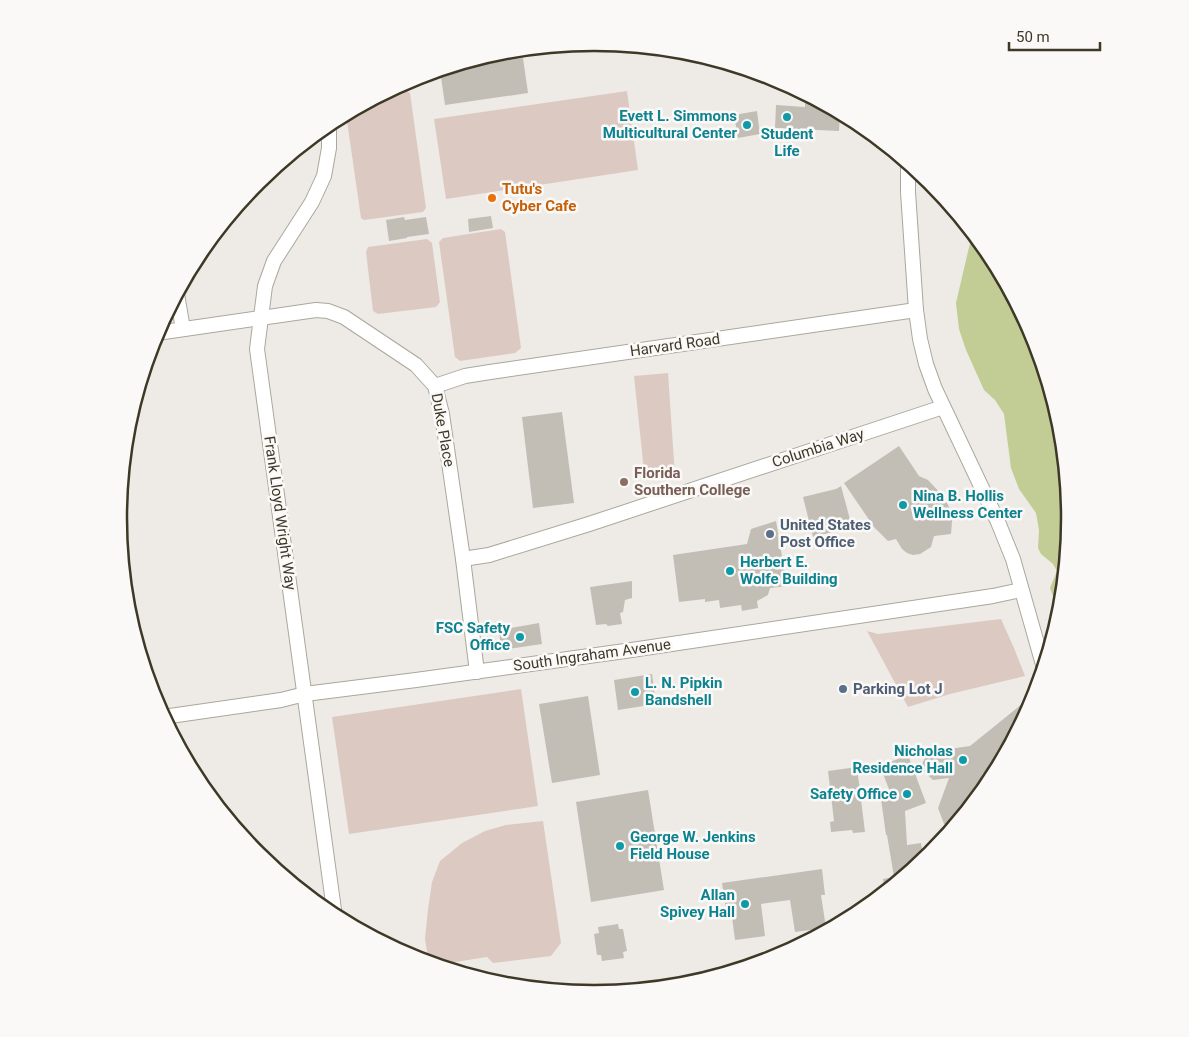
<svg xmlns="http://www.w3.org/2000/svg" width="1189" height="1037" font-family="Roboto,sans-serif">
<rect width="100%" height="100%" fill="#eeebe6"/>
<g fill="#dccac2">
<path d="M405 90 410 93 426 208 423 212 364 220 361 218 346 114 386 93Z"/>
<path d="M627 91 638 170 446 199 434 119Z"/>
<path d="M501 229 505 232 521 348 515 353 460 361 455 357 439 242 443 238Z"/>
<path d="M427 239 432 243 440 302 436 307 378 314 373 311 366 252 368 247Z"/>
<path d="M668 373 675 476 645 480 634 376Z"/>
<path d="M1001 619 1014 648 1025 676 950 694 908 707 867 631 878 634Z"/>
<path d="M521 689 538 806 349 834 332 717Z"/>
<path d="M543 821 561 943 551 956 493 963 487 957 436 965 429 963 425 939 428 909 432 882 440 861 462 843 485 831 506 825Z"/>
</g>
<path fill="#c2cc95" d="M964 222 990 254 1034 337 1061 426 1070 519 1061 613 1056 605 1050 588 1057 571 1053 564 1041 554 1038 548 1039 530 1036 513 1019 489 1011 468 1004 414 995 400 984 390 966 350 959 329 956 303 970 243Z"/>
<g fill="#c2beb6">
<path d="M523 58 528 93 445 105 440 70Z"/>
<path d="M805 94 840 112 839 131 775 128 776 105 805 107Z"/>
<path d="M757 111 760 134 738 138 734 115Z"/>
<path d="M491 216 493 228 469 232 468 219Z"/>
<path d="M404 217 405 220 426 217 429 234 407 237V238L389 241 386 220Z"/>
<path d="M562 412 574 503 533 508 522 417Z"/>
<path d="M899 446 919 476 928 480 941 494 946 500 950 510 952 521 951 534 934 536 931 547 920 554 913 555 907 553 902 549 896 539 888 541 874 527 844 483Z"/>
<path d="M841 486 852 527 813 537 803 497 836 489Z"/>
<path d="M776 521 787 586 770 588 768 595 757 601 758 608 742 611 741 605 720 608 719 600 705 602V599L679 602 673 555 747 544 751 529Z"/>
<path d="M632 581V598L625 600 623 612 620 613 622 624 608 626 606 624 596 625 590 587Z"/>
<path d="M539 623 542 644 501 650 499 630Z"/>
<path d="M652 674 656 704 618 710 614 680Z"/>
<path d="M588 696 600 775 552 783 539 704Z"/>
<path d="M1022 704 1030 708 996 772 992 775 983 773 968 810 957 823 944 824 938 808 949 778 933 780 920 768 928 752 970 746Z"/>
<path d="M908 755 926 803 905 811 907 845 921 843 924 861 885 893 883 879 894 877 887 835H886L881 799 892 797 880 766Z"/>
<path d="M857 767 865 832 853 833 852 830 831 832 830 822 834 821 828 771Z"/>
<path d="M648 790 664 890 591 902 576 802Z"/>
<path d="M822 869 825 895H821L826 928 795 932 790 900 761 904 765 936 735 940 731 909 726 910 722 883Z"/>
<path d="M618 924 619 929H623L627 951 623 952 624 958 602 961 601 955H597L594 934 599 933 598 927Z"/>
</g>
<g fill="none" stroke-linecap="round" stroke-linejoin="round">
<g stroke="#aba79d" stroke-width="16">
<g id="minor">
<path d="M329 124V148L324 176 312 202 274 261 265 286 257 349 335 917"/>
<path d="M908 163V192L916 310 920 339 926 364 935 389 998 522 1013 559 1044 668"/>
<path d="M177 294 183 329"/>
<path d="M157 333 316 310 328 311 344 317 416 365 435 386 442 414 463 559 477 672"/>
<path d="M435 386 465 376 490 372 916 310"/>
<path d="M463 559 489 555 589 524 943 407"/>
<path d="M163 717 281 700 305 694 416 680 625 651 993 596 1021 590"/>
</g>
</g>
<use href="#minor" stroke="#fff" stroke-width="14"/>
</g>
<g fill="#0f9aa8" stroke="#faf9f7" stroke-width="2">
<circle cx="787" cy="117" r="5"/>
<circle cx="747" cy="125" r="5"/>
<circle cx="903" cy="505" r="5"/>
<circle cx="730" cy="571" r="5"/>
<circle cx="520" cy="637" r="5"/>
<circle cx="635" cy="692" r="5"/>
<circle cx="963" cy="760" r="5"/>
<circle cx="907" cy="794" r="5"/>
<circle cx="620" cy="846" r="5"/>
<circle cx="745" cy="904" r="5"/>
</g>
<circle fill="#e8710a" stroke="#faf9f7" stroke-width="2" cx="492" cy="198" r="5"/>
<circle fill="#8d6e63" stroke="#faf9f7" stroke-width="2" cx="624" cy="482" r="5"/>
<g fill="#5c6f8a" stroke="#faf9f7" stroke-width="2">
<circle cx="770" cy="534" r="5"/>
<circle cx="843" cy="689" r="5"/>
</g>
<g text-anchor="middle" stroke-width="5" stroke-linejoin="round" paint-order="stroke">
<g font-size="15" font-weight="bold" fill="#0d838f" stroke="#faf9f7" text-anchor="end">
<text x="737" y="121">Evett L. Simmons<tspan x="737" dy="17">Multicultural Center</tspan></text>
<text x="787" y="139" text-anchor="middle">Student<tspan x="787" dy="17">Life</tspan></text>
<text x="913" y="501" text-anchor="start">Nina B. Hollis<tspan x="913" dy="17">Wellness Center</tspan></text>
<text x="740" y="567" text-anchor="start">Herbert E.<tspan x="740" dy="17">Wolfe Building</tspan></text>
<text x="510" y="633">FSC Safety<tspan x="510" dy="17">Office</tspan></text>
<text x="645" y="688" text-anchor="start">L. N. Pipkin<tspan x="645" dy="17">Bandshell</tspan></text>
<text x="953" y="756">Nicholas<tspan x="953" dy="17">Residence Hall</tspan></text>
<text x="897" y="799">Safety Office</text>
<text x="630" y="842" text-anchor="start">George W. Jenkins<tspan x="630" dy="17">Field House</tspan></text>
<text x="735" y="900">Allan<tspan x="735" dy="17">Spivey Hall</tspan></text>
</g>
<g font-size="15" font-weight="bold" fill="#c56008" stroke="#faf9f7" text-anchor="start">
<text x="502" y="194">Tutu's<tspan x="502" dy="17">Cyber Cafe</tspan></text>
</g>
<g font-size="15" fill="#3e3827" stroke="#faf9f7">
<text transform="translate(675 345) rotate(-8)" y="5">Harvard Road</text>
<text transform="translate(443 430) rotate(80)" y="5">Duke Place</text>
<text transform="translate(818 448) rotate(-18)" y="5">Columbia Way</text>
<text transform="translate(280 513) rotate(82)" y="5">Frank Lloyd Wright Way</text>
<text transform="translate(592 655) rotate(-8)" y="5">South Ingraham Avenue</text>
</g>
<g font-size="15" font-weight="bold" fill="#785e54" stroke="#faf9f7" text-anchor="start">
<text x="634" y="478">Florida<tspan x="634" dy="17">Southern College</tspan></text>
</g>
<g font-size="15" font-weight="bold" fill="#4e5e75" stroke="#faf9f7" text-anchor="start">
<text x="780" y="530">United States<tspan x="780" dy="17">Post Office</tspan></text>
<text x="853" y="694">Parking Lot J</text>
</g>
</g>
<path d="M0 0H1189V1037H0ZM127 518a467 467 0 1 1 934 0a467 467 0 1 1-934 0Z" fill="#faf9f7" fill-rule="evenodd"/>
<path fill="none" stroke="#3e3827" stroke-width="2.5" d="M127 518a467 467 0 1 1 934 0a467 467 0 1 1-934 0Z"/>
<path d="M1009 42v8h91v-8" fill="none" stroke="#3e3827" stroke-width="2.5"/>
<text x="1016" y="42" font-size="15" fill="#3e3827" stroke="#faf9f7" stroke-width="4" paint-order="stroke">50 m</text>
</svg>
